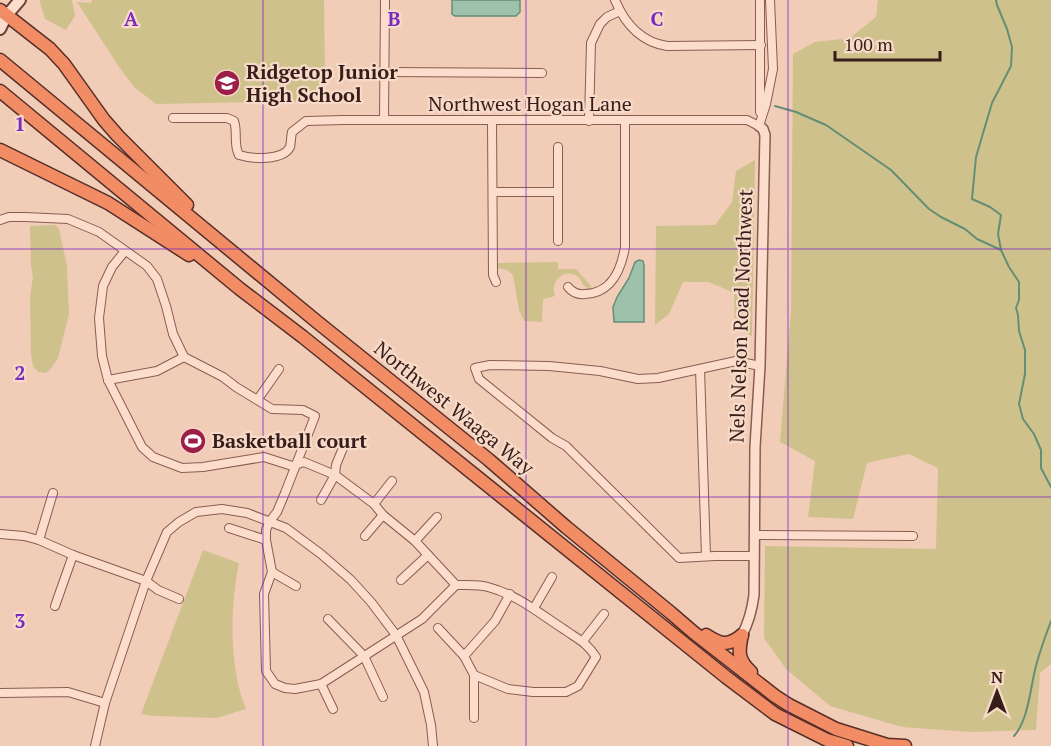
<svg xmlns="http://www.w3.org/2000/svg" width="1051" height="746" font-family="'PT Serif',serif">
<rect width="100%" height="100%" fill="#f1cdb8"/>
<g fill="#cfc18c">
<path d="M40 0H72L75 16 66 30 45 19 40 3Z"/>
<path d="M92 0H324L325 78 316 92 306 101 156 104 134 87 119 67 77 2 91 3Z"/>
<path d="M878 0H1051V664L1040 673 1036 730 970 732 902 727 830 706 786 669 764 638 765 546 936 549 938 468 909 454 867 463 853 519 808 517 815 461 780 442 791 311 793 54 815 42 850 38 876 17Z"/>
<path d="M755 160 752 336 735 328 734 293 709 282H683L669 314 655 325 656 226 715 225 732 202 736 171Z"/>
<path d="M55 225 59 229 67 266 69 314 58 358 49 371 45 373 38 372 33 366 31 355 30 297 33 277 31 267 30 226Z"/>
<path d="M558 262V269H576L592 287 588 288 583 285C577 264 548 274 555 296L543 299 542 322 524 321 519 310 513 275 507 270 497 268V263Z"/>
<path d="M203 550 239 563C230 606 229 668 246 709L217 718 155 716 141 714Z"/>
</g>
<g fill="#9ec1ab" stroke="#658e76" stroke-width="1.5">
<path d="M452 0H520V12L516 16H455L452 14Z"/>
<path d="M639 260 643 261 644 265V322H614L613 307 617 297 629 278 635 262Z"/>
</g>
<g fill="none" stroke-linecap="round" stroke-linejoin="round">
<g stroke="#658e76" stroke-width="2">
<path d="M996 0 997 5 1007 29 1012 47 1011 66 992 103 976 157 972 199 990 207 1001 215 998 234 1001 250 1009 267 1019 282V300L1016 308 1018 315 1019 331 1025 350V374L1019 404 1023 419 1034 434 1041 450V468L1051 487"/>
<path d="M775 106 796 112 826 125 891 170 929 209 941 217 965 229 977 239 1001 250"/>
<path d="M1014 736C1028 720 1030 691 1035 670 1039 653 1045 637 1051 621"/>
</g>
<g stroke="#885d52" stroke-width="10">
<g id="minor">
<path d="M615 0C625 24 641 42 667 46L761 45"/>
<path d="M760 0V112"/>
<path d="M385 72 542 73"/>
<path d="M173 118H227L234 121C238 132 233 144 239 155 252 159 283 161 290 147 291 143 291 136 292 132L306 121 344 120H747L759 126 766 104 773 69 770 0"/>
<path d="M384 120 385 0"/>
<path d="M492 120 493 275 496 282"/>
<path d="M589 121 591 43 600 24 607 17 620 11"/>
<path d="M558 147V241"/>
<path d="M493 192H558"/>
<path d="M0 220 9 217H25L68 219 99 232 147 266 157 279 166 306 173 334 184 357 223 377 236 387 272 409 303 410 315 416 285 493 277 512 270 521 266 530V540L272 572 264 594 266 671 275 684 285 688 295 689 321 684 422 619 456 585"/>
<path d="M125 251 112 267 103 286 99 318 102 356 108 380 142 447 153 457 182 468 203 467 264 457 292 466 304 462 335 475 374 504 383 515 415 541 456 585"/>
<path d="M568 287C573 293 578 295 585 294 612 293 621 270 625 247V120"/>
<path d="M700 369 706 556"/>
<path d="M108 380 157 371 184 357"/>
<path d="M258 399 279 369"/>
<path d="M321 500 335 475 336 465 345 443"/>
<path d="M374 504 392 481"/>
<path d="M229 528 266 540"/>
<path d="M0 534 24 536 39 540 73 555 146 581 158 590 179 599"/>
<path d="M754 535 913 536"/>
<path d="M365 536 383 515"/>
<path d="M39 540 53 493"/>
<path d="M415 541 437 517"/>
<path d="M753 556H715L679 558 566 446 552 438 479 379 475 368 490 365 549 366 600 371 638 379 658 378 736 361 760 366"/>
<path d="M272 572 296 586"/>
<path d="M401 580 428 555"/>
<path d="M55 606 73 555"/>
<path d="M534 608 552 577"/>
<path d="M328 619 364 656 383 697"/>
<path d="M438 628 464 656 474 675 508 689 533 692H566L578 686 596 657C586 642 579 640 565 630 540 614 518 595 488 587 478 584 466 585 456 585"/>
<path d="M583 641 604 614"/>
<path d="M464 656 495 621 510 594"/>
<path d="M321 684 333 709"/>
<path d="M0 693 68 692 105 703"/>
<path d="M474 718V675"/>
<path d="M95 746 105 703 146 581 167 532 179 522 196 512 222 509 247 513 286 528 321 554 351 580 371 602 396 635 424 692 431 725 433 746"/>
</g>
</g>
<g stroke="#885d52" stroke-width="12">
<path id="tertiary" d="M742 635C749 622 752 610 754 595L755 447 760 366 765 135 763 129 759 126"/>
</g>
<g stroke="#693f36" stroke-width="14">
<path id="secondary" d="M0 29 7 15 20 0"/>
</g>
<g stroke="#552e28" stroke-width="15">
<g id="trunk">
<path d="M0 10 50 49 64 64 104 120 118 136 187 205"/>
<path d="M0 60 316 321 489 460 566 527 671 613 693 632 775 696 789 705 836 729 887 745 905 746"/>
<path d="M0 91 240 289 303 337 726 677 775 714 827 740 847 746"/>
<path d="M0 150 108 203 189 255"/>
<path d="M706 635C720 644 728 647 742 635"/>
<path d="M742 635C738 652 738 660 751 672"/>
</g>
</g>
<use href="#minor" stroke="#fcddcc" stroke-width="8"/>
<use href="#tertiary" stroke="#fcddcc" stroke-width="9"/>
<use href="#secondary" stroke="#fcddcc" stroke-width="10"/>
<use href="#trunk" stroke="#f28c65" stroke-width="12"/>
</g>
<path fill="none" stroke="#7b2cbf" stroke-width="1.5" stroke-opacity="0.55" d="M263 0V746M526 0V746M788 0V746M0 249H1051M0 497H1051"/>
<defs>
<g id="school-disc" transform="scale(1.35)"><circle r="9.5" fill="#9c1e49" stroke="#f8dac8"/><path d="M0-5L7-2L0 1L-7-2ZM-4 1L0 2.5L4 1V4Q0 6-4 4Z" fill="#fff"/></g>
<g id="stadium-disc" transform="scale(1.35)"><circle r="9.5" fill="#9c1e49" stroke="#f8dac8"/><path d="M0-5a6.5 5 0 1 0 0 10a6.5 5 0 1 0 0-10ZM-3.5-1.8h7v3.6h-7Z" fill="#fff"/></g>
</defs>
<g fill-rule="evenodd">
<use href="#school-disc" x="227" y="83"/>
<use href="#stadium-disc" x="193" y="441"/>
</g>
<g text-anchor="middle" stroke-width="4.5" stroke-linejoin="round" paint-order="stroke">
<g font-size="20" font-weight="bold" fill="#361d19" stroke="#f8dac8" text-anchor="start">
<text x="246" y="79">Ridgetop Junior<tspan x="246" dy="23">High School</tspan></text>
<text x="212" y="448">Basketball court</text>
</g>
<g font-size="20" fill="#361d19" stroke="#f8dac8">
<text x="530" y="111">Northwest Hogan Lane</text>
<text transform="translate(741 316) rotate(-88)" y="7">Nels Nelson Road Northwest</text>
<text transform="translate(454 408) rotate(39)" y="7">Northwest Waaga Way</text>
</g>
</g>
<g font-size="20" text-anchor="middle" font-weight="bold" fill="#7b2cbf" stroke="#f8dac8" stroke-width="4.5" stroke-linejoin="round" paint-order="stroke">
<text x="131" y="26">A</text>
<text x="394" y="26">B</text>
<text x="657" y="26">C</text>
<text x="20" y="131">1</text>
<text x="20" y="380">2</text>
<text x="20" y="628">3</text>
</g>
<g transform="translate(997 692)" stroke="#f8dac8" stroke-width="4.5" paint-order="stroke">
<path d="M0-4.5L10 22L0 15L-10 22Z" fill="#361d19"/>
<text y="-9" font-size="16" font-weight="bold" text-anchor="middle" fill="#361d19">N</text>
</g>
<path d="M835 51v9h105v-9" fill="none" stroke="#361d19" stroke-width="3"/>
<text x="844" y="51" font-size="18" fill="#361d19" stroke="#f8dac8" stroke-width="4.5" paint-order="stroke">100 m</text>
</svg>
